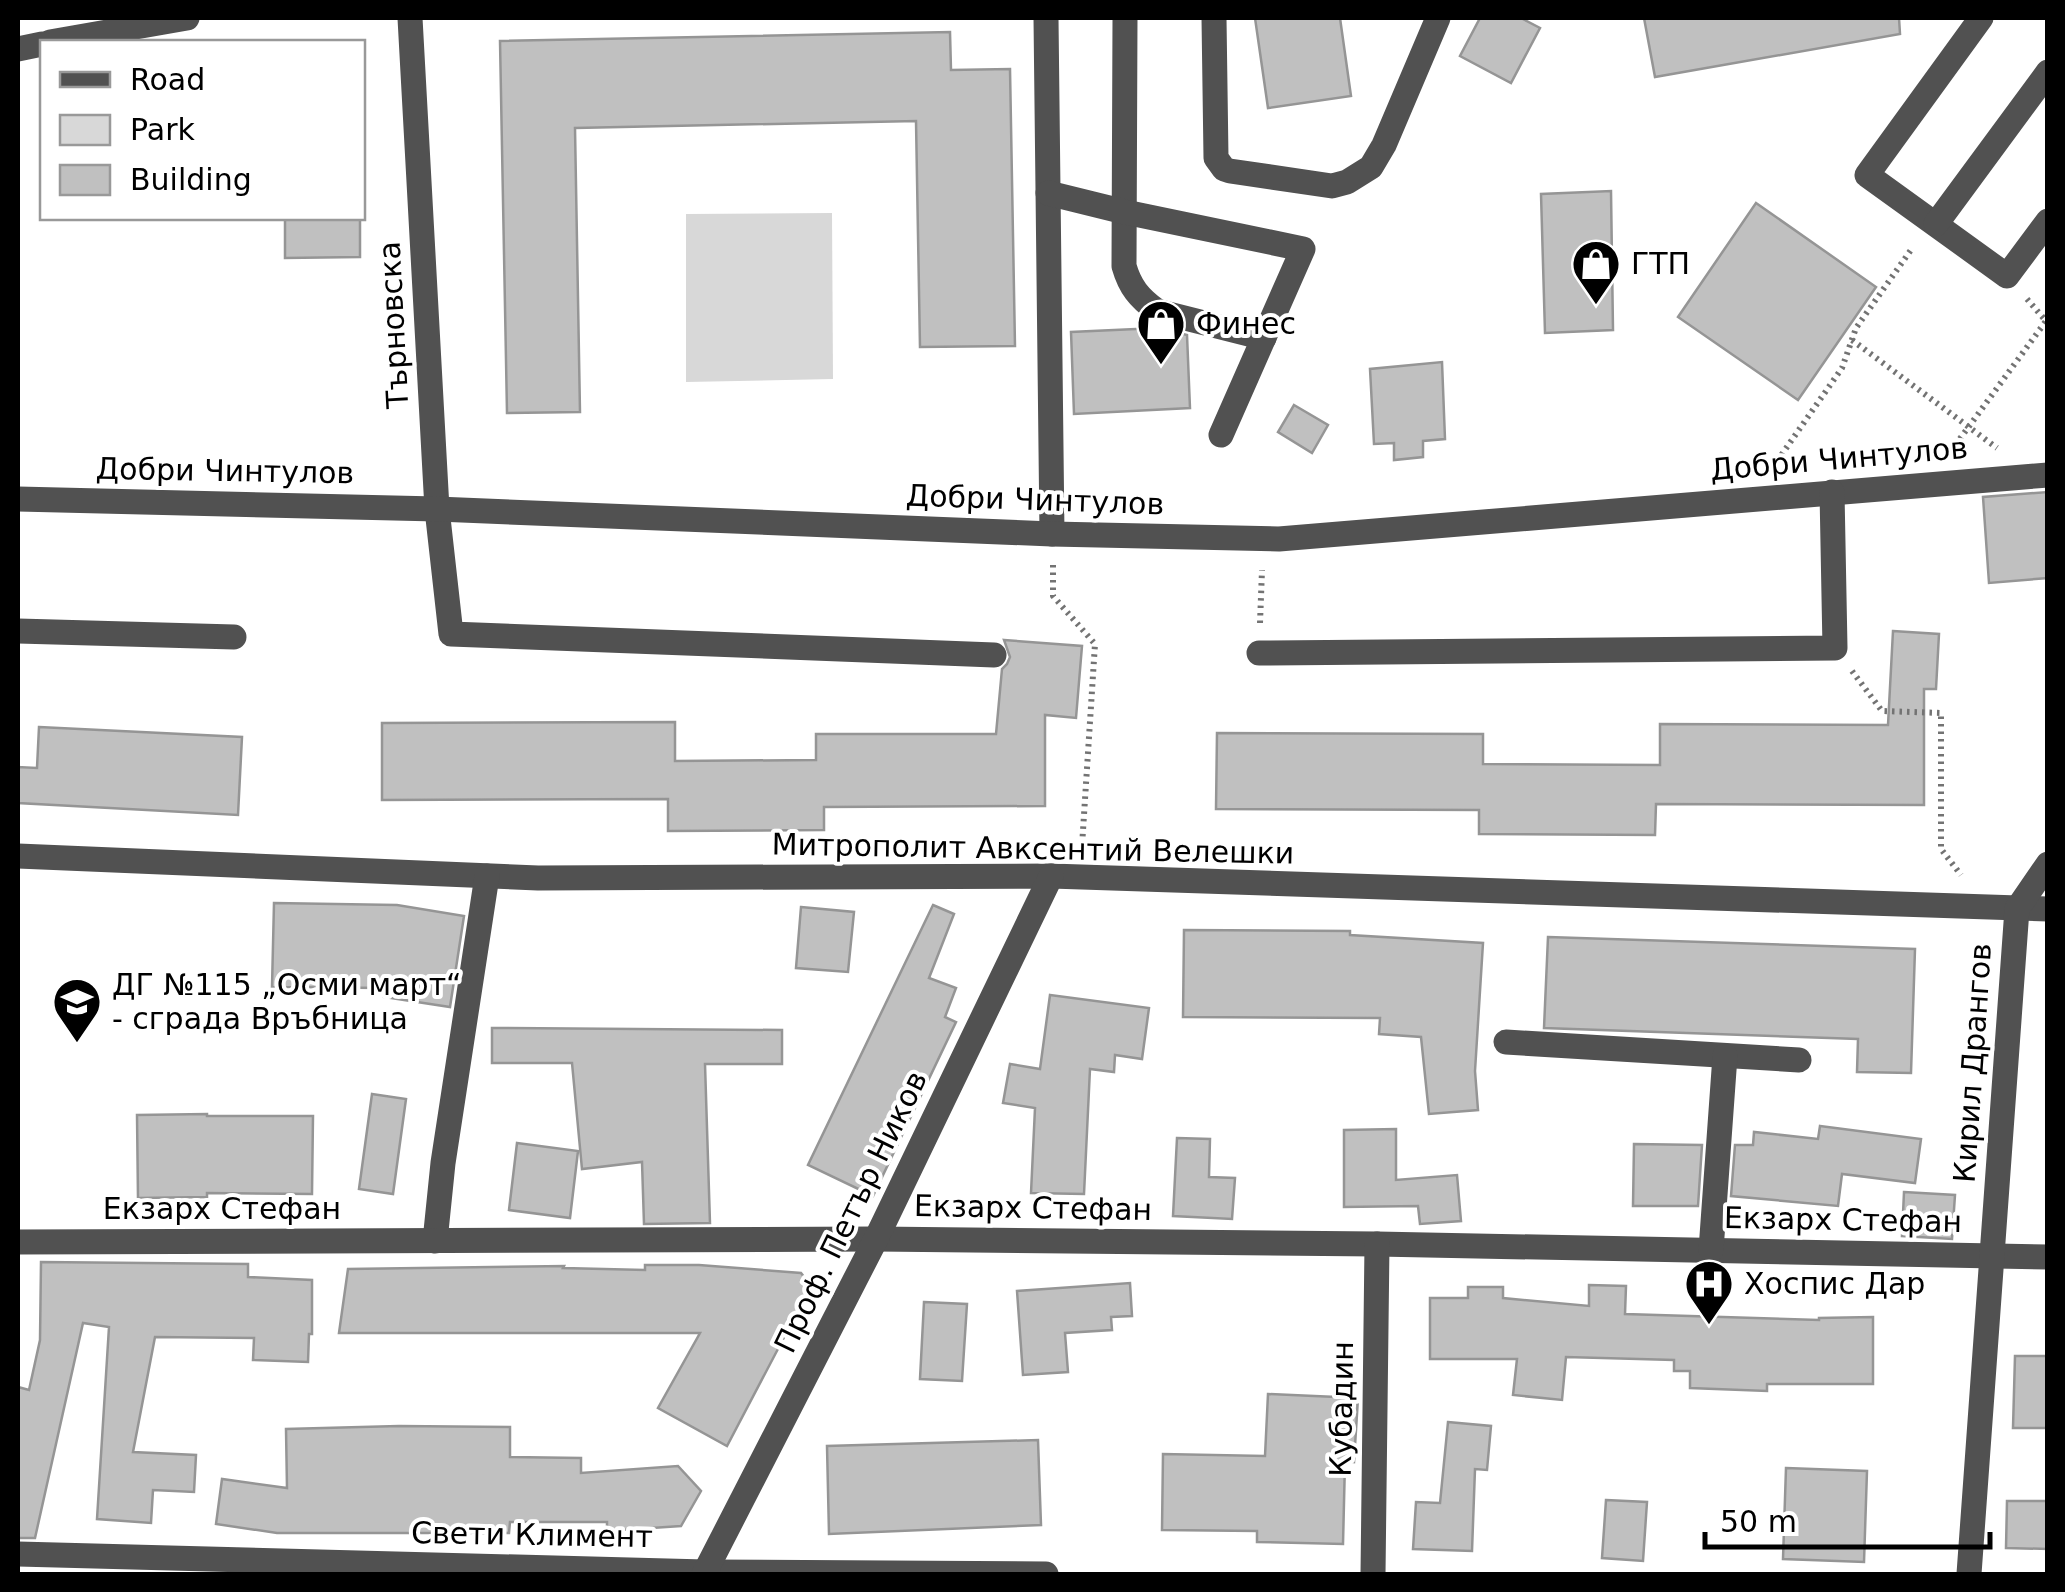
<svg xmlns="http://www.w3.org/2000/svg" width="2065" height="1592" font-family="'DejaVu Sans',sans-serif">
<rect width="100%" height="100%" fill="#fff"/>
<path fill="#d8d8d8" d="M832 213 833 379 686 382V214Z"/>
<g fill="#c0c0c0" stroke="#959595" stroke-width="2.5">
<path d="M1255 18H1340L1351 96 1268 108Z"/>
<path d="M1480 18H1521L1540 28 1511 83 1460 56Z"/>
<path d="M1644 18H1899L1900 34 1655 77Z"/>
<path d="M950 32 951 70 1010 69 1015 346 920 347 916 121 575 128 580 412 507 413 500 41Z"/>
<path d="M1611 191 1613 330 1545 333 1541 194Z"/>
<path d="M1756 203 1876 287 1798 400 1678 317Z"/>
<path d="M285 218H360V257L285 258Z"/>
<path d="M1158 328 1187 335 1190 408 1074 414 1071 332Z"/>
<path d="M1442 362 1445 439 1423 441V457L1394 460V443L1374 444 1370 369Z"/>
<path d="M1294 405 1328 425 1312 453 1278 432Z"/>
<path d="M2048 492V578L1989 583 1983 497Z"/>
<path d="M1893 631 1939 634 1936 689H1924V805L1656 804 1655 835 1479 834V810L1216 809 1217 733 1483 734V764L1660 765V724L1888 725Z"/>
<path d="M1004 640 1082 646 1076 718 1045 715V806L824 807V830L668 831V799L382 800V723L675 722V761L816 760V734H996L1002 669 1007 664 1010 657Z"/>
<path d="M39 727 242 737 238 815 18 803V767L37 768Z"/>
<path d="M274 903 397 905 464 916 450 1007 384 997 385 988 272 987Z"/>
<path d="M933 905 954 914 929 978 956 988 945 1017 956 1022 873 1196 808 1165Z"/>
<path d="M801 907 854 912 848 972 796 968Z"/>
<path d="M1184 930 1350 931V935L1483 943 1475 1071 1478 1110 1429 1114 1421 1037 1379 1034 1380 1018 1183 1017Z"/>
<path d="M1548 937 1915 949 1911 1073 1857 1072 1858 1039 1544 1028Z"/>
<path d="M1050 995 1149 1008 1142 1059 1115 1055 1114 1072 1090 1069 1084 1194 1031 1193 1035 1108 1003 1103 1010 1064 1040 1069Z"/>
<path d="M492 1028 782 1030V1064H705L710 1223 644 1224 642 1162 582 1169 572 1063H492Z"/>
<path d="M372 1094 406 1099 393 1194 359 1189Z"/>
<path d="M207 1114V1116H313L312 1194 207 1193V1197L138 1198 137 1115Z"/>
<path d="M1820 1126 1921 1139 1915 1183 1842 1174 1838 1206 1731 1196 1735 1145H1753L1754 1132 1818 1139Z"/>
<path d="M1396 1129V1180L1457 1175 1461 1221 1420 1224 1418 1206 1344 1207V1130Z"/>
<path d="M1177 1138 1210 1139 1209 1177 1235 1178 1232 1219 1173 1216Z"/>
<path d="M517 1143 578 1151 570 1218 509 1210Z"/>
<path d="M1634 1144 1702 1145 1698 1206H1633Z"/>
<path d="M1904 1192 1955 1195 1952 1239 1902 1236Z"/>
<path d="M41 1262 248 1264V1277L312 1280V1334H309L308 1362 253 1360 254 1338 155 1337 133 1452 196 1455 194 1492 153 1490 151 1523 97 1519 109 1327 83 1323 35 1538H18V1387L29 1390 40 1340Z"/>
<path d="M645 1265H699L801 1273 811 1286 727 1446 658 1408 700 1333H339L348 1269 564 1266 563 1268 645 1270Z"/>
<path d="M1130 1283 1132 1316 1111 1317 1112 1330 1065 1333 1068 1372 1023 1375 1017 1291Z"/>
<path d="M1589 1285 1626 1286 1625 1314 1819 1320V1318L1873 1317V1384H1767V1391L1690 1388V1371H1674V1360L1566 1357 1562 1400 1513 1395 1517 1359H1430V1298H1468V1287H1503V1298L1589 1306Z"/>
<path d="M924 1302 967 1304 962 1381 920 1379Z"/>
<path d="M2015 1356H2048V1428H2013Z"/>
<path d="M1268 1394 1358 1398 1354 1462 1345 1461 1343 1544 1257 1542V1531L1162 1530 1163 1454 1265 1456Z"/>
<path d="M1448 1422 1491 1426 1487 1470 1475 1469 1472 1551 1413 1549 1416 1502 1440 1503Z"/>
<path d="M399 1426 510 1427V1457L581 1458V1473L678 1466 701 1491 681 1526 607 1531V1522H510L509 1533H277L216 1524 222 1479 287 1488 286 1429Z"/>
<path d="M1038 1440 1041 1525 829 1534 827 1446Z"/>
<path d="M1786 1468 1867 1471 1864 1562 1783 1559Z"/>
<path d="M1606 1500 1647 1502 1643 1561 1602 1558Z"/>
<path d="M2007 1501H2048V1549L2006 1548Z"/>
</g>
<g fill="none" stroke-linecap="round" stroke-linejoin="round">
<g stroke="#737373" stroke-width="6" stroke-dasharray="2.5 5" stroke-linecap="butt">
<path d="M2027 299 2046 321"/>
<path d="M1852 340 1997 448"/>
<path d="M1951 451 2046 321 2048 322"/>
<path d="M1773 467 1842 368 1856 328 1913 247"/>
<path d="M1053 565V596L1095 644 1082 846"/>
<path d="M1260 623 1262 570"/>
<path d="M1852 671 1882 711 1941 713V849L1961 875"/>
</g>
<g stroke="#515151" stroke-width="25">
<path d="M410 18 437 509 451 634 994 655"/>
<path d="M1046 18 1052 534"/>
<path d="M1125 18 1124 266C1130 287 1139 298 1157 311L1264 338"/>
<path d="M1214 18 1216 158 1224 169 1230 171 1332 186 1347 182 1371 167 1384 145 1438 18"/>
<path d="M1981 18 1867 175 2007 276 2048 221"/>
<path d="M50 42 187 18"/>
<path d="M18 49 42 44"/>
<path d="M1048 193 1125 212 1303 249 1221 435"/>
<path d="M1936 224 2048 72"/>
<path d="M18 499 437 509 1052 534 1279 539 2048 475"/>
<path d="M18 631 234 637"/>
<path d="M1259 653 1835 648 1832 492"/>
<path d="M18 856 538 878 1051 876 2048 909"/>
<path d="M1506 1042 1799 1060"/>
<path d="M435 1241 443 1163 487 876"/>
<path d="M18 1242 876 1239 1377 1244 2048 1257"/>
<path d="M1711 1250 1725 1056"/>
<path d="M18 1554 705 1572 1046 1574"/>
<path d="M704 1574 876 1239 1051 876"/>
<path d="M1373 1574 1377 1244"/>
<path d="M1969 1574 2017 909 2048 864"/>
</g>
</g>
<defs>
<g id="shop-pin" transform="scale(2.5)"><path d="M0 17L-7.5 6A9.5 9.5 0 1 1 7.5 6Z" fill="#000" stroke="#fff"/><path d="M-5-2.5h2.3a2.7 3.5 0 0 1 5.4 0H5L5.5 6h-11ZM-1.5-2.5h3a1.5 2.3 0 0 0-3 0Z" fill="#fff"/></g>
<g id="school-pin" transform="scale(2.5)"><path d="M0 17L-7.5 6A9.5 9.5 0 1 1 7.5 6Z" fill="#000" stroke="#fff"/><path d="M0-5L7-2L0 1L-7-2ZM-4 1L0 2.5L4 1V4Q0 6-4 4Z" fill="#fff"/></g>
<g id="hospital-pin" transform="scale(2.5)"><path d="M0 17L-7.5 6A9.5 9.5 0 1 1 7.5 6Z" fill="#000" stroke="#fff"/><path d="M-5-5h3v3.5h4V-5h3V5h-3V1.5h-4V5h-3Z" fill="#fff"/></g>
</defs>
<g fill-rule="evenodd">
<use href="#shop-pin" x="1596" y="264"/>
<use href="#shop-pin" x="1161" y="324"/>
<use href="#school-pin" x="77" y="1002"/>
<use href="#hospital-pin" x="1709" y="1284"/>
</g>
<g text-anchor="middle" stroke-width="8" stroke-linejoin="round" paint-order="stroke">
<g font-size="30" fill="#000" stroke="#fff" text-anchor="start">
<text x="1631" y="274">ГТП</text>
<text x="1196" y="334">Финес</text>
<text x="112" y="995">ДГ №115 „Осми март“<tspan x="112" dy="34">- сграда Връбница</tspan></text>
<text x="1744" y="1294">Хоспис Дар</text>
</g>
<g font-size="30" fill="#000" stroke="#fff">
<text transform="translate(394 325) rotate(-93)" y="10">Търновска</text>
<text transform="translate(1839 459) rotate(-5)" y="10">Добри Чинтулов</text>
<text transform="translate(225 471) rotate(1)" y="10">Добри Чинтулов</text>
<text transform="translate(1035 500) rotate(2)" y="10">Добри Чинтулов</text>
<text transform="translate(1033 849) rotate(1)" y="10">Митрополит Авксентий Велешки</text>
<text transform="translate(1973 1063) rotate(-86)" y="10">Кирил Дрангов</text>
<text transform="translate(1033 1208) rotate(1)" y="10">Екзарх Стефан</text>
<text x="222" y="1219">Екзарх Стефан</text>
<text transform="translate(851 1212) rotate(-64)" y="10">Проф. Петър Ников</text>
<text transform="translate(1843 1220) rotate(1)" y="10">Екзарх Стефан</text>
<text transform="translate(1342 1409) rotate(-89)" y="10">Кубадин</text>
<text transform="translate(532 1535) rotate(1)" y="10">Свети Климент</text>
</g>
</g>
<rect width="2065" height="1592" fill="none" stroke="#000000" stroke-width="40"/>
<rect x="40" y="40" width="325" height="180" fill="#ffffff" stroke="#999999" stroke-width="2.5"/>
<rect x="60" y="72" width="50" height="15" fill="#515151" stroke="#999999" stroke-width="2.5"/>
<text x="130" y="90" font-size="30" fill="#000000">Road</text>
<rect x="60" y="115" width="50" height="30" fill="#d8d8d8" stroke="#999999" stroke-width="2.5"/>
<text x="130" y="140" font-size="30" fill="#000000">Park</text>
<rect x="60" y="165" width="50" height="30" fill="#c0c0c0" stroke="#999999" stroke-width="2.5"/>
<text x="130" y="190" font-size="30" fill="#000000">Building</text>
<path d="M1705 1532v15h285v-15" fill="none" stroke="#000000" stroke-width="5"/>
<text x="1720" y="1532" font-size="30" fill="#000000" stroke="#ffffff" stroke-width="8" paint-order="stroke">50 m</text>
</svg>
